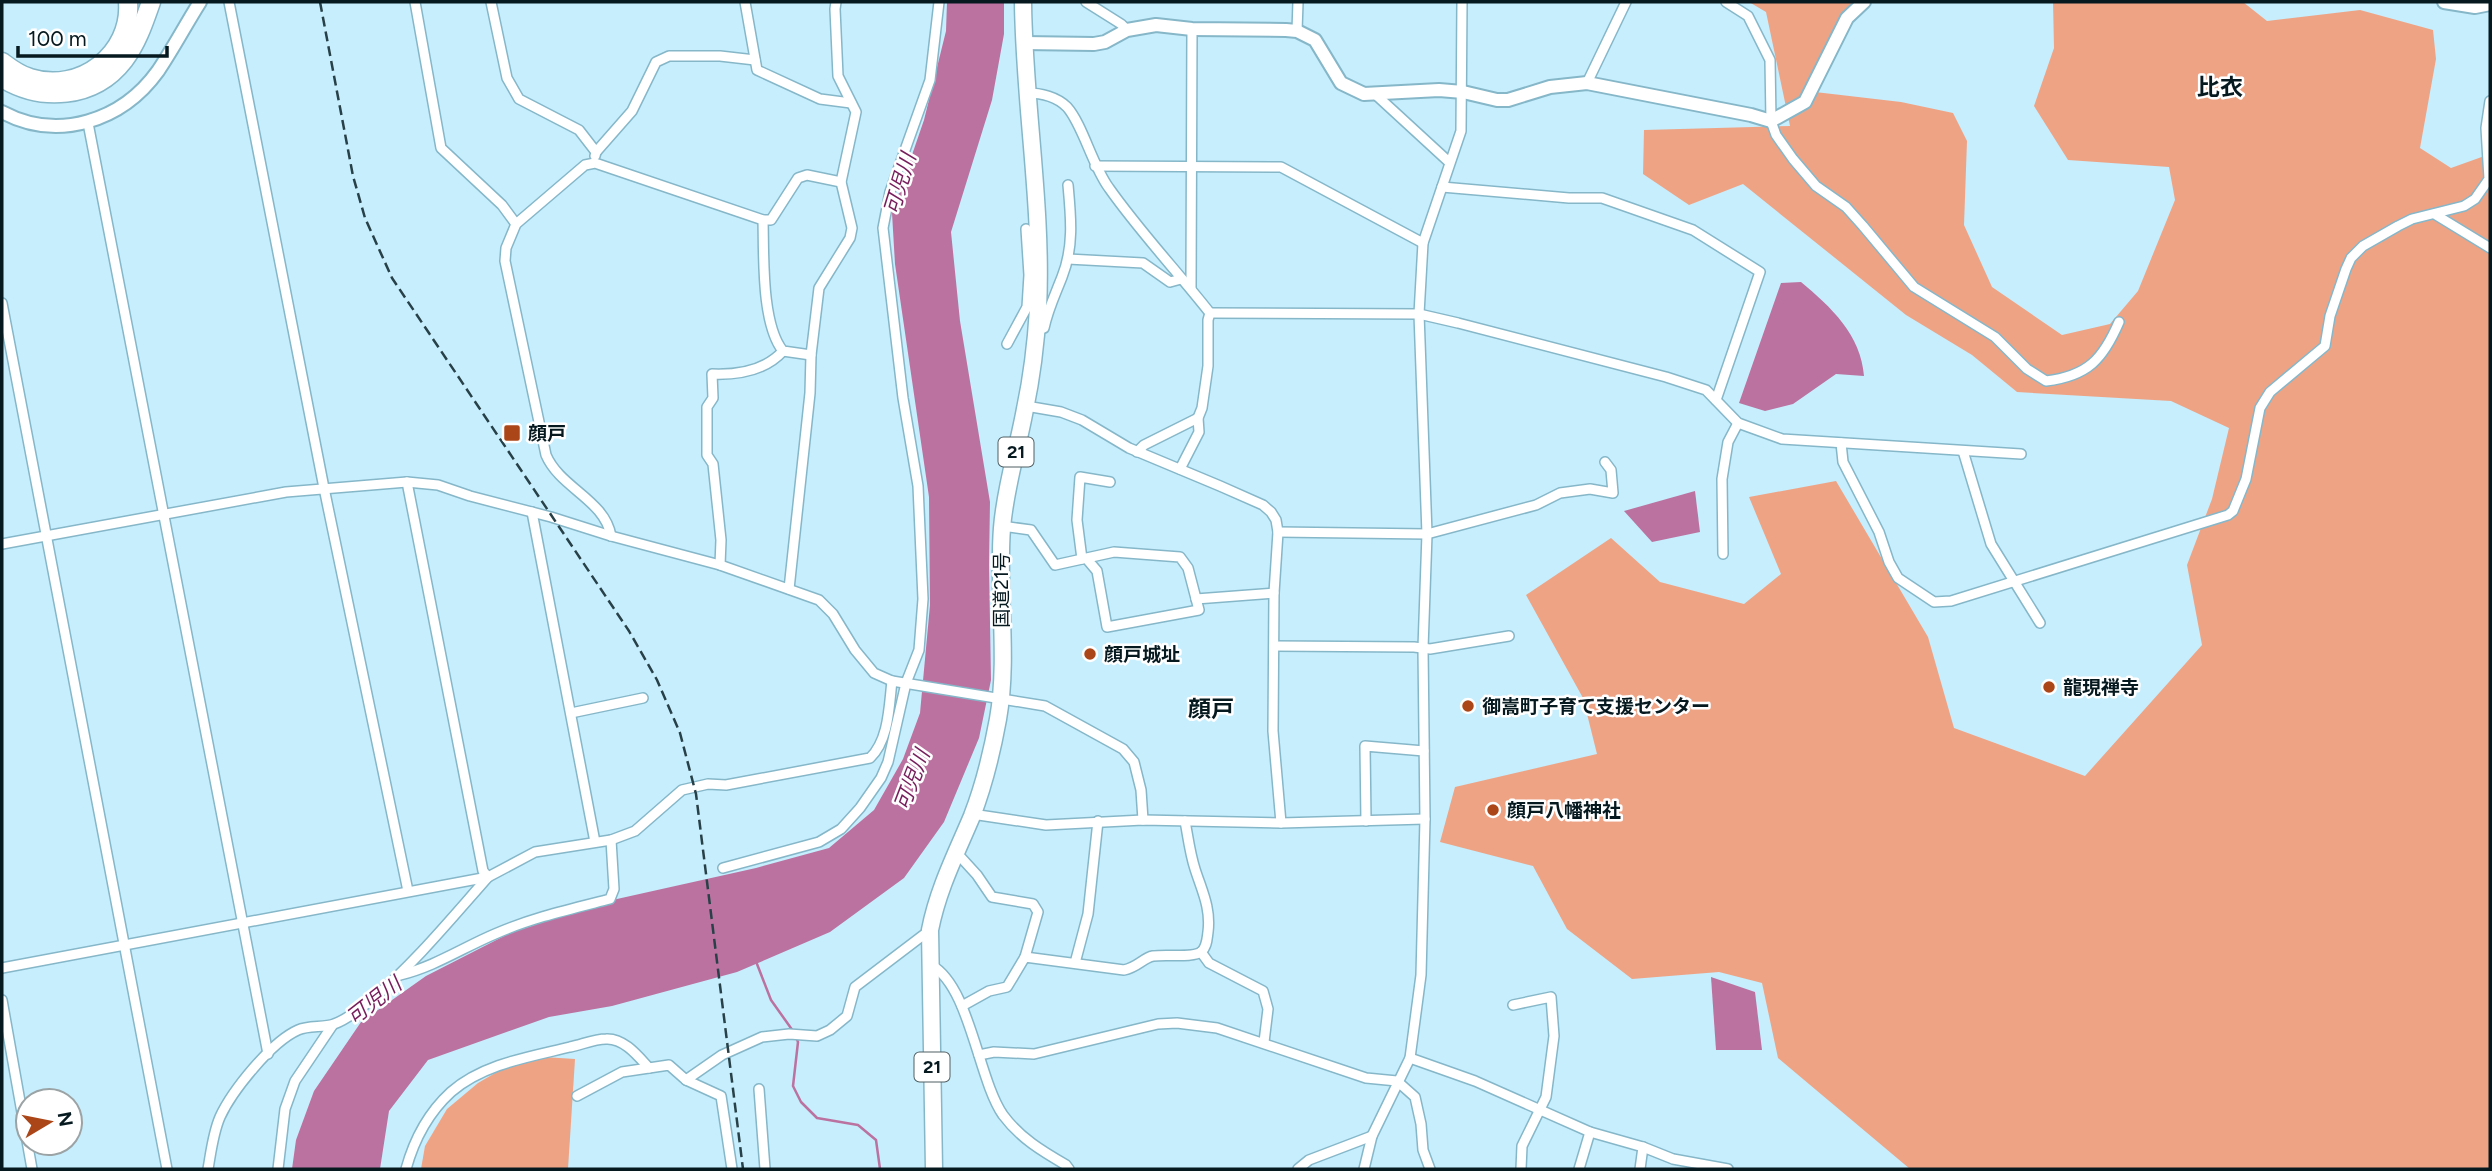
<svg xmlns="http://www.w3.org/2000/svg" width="2492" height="1171" font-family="Figtree,'Noto Sans JP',sans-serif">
<rect width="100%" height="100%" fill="#c6eefd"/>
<g fill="#efa385">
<path d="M1749 2H1857L1815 92 1901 102 1953 113 1967 141 1964 225 1992 287 2062 335 2110 324 2138 291 2175 200 2169 167 2068 160 2034 106 2054 48 2053 2H2243L2267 21 2360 10 2433 30 2436 59 2420 148 2451 168 2490 154V1169H1910L1778 1058 1762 983 1719 972 1632 979 1567 929 1533 866 1440 842 1455 787 1597 754 1583 698 1526 595 1611 538 1660 582 1744 604 1781 574 1749 497 1836 481 1928 637 1954 728 2085 776 2202 645 2187 565 2212 499 2229 428 2171 401 2017 392 1972 355 1906 315 1743 184 1689 205 1643 174 1644 130 1790 126 1766 12Z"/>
<path d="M544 1057 575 1059 568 1169H421L425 1146 447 1109 478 1083 502 1069Z"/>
</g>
<g fill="#bb72a0">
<path d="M947 2H1004V34L992 100 951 232 960 321 990 502 989 565 991 680 979 738 944 822 904 878 830 932 737 972 612 1006 549 1017 428 1060 389 1111 380 1169H292L296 1140 314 1091 361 1022 426 976 510 933 608 901 756 868 829 848 874 810 903 759 920 713 930 605 929 497 895 264 892 213 924 120 946 31Z"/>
<path d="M1801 282C1831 307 1861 335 1864 376L1836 374 1793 404 1765 411 1739 403 1781 283Z"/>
<path d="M1695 491 1700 532 1652 542 1624 511Z"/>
<path d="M1711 977 1755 992 1762 1050H1716Z"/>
</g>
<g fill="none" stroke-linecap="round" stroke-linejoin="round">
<g stroke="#bb72a0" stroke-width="2.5">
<path d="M757 964 771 1000 793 1031"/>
<path d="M796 1037 798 1042 793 1086 801 1102 817 1118 858 1125 876 1140 880 1169"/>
</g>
<g stroke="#86b7c9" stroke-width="12">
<g id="minor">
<path d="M229 2 324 488 408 891"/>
<path d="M415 2 441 148 502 205 516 224"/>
<path d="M491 2 507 78 519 99 579 130 596 152 595 156"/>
<path d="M745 2 757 70 820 99 851 103"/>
<path d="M1086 2 1121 24 1127 30"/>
<path d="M1726 2 1748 16 1770 60 1771 121 1776 135 1793 159 1816 186 1846 207 1863 226 1914 287 1995 337 2027 369 2046 381C2088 376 2103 359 2119 322"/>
<path d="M1297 31 1298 2"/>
<path d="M1587 83 1626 2"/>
<path d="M1027 93C1041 93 1057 97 1067 107 1083 125 1092 165 1109 188 1140 232 1177 271 1210 313"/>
<path d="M1375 94 1449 162"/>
<path d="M88 123 268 1054"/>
<path d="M596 152 632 111 656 62 669 56H720L755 60"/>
<path d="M1095 166 1281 167 1423 243"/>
<path d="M1442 187 1569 198H1602L1693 230 1760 272 1716 400"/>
<path d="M2436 215 2490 248"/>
<path d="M763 220H771L798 178 807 175 841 182"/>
<path d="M1068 259 1143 263 1170 282 1181 279"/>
<path d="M1191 288 1192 29"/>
<path d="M2 303 167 1169"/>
<path d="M1210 313 1419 314 1458 323 1666 377 1706 390 1738 423 1782 439 2021 454"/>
<path d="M1038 329 1044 328C1048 309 1055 295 1062 277 1074 247 1071 217 1068 185"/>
<path d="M1007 344 1027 307 1029 275 1026 229"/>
<path d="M1026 406 1061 412 1082 420 1129 448 1220 486 1263 505 1271 512 1276 520 1278 532 1274 593 1273 731 1281 823"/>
<path d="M1841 443 1843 462 1879 532 1889 562 1898 578 1934 602 1951 601 2228 515 2233 511 2246 479 2260 408 2270 392 2325 346 2330 316 2346 269 2351 258 2363 246 2398 226 2412 219 2464 206 2475 199 2489 179 2486 128 2490 101"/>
<path d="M1963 451 1991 544 2040 623"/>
<path d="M1137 452 1144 445 1198 418"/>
<path d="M1180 469 1199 432 1198 418 1202 408 1208 366V320L1210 313"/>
<path d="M407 482 483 871 488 877"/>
<path d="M532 512 595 842"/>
<path d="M1002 526 1031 530 1055 565 1114 552 1180 557 1188 568 1199 610 1107 627 1097 571 1086 558"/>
<path d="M1278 532 1427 534 1536 505 1560 493 1590 489 1613 493 1611 470 1605 462"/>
<path d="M611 536C605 500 560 488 546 455L505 261 506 248 516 224 585 165 595 163 763 220C764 254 761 324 783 351L811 355"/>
<path d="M2 544 286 492 407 482 438 485 470 496 551 517 611 536 720 565 819 600 833 614 855 650 874 673 892 681 1045 706 1123 749 1134 762 1141 790 1143 820"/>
<path d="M1723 554 1722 479 1728 442 1738 423"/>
<path d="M1082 559 1077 520 1080 477 1110 482"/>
<path d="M720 565 721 540 713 464 707 455V407L713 398 712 374C738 375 765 371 783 351"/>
<path d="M789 589 810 393 811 355 819 288 850 238 852 228 841 182 856 112 838 76 835 9 836 2"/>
<path d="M1196 599 1274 593"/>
<path d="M1274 646 1414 647 1430 649 1509 636"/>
<path d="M571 713 643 698"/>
<path d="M972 814 1046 825 1143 820 1281 823 1425 819"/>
<path d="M1366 821 1365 746 1424 751"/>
<path d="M956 852 977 875 992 897 1033 904 1038 912 1025 957"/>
<path d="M723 868 819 842 841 829 860 808 881 778 888 762 906 683 919 650 923 599 918 486 903 398 883 228 890 192 930 80 939 2"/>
<path d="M1201 952 1209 963 1263 991 1268 1009 1264 1042"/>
<path d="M1075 963 1088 914 1098 821"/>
<path d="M931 965C970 986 978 1079 1003 1115 1020 1138 1042 1151 1066 1165L1069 1169"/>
<path d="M2 968 488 877 535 852 611 840 635 831 682 790 708 784 726 785 870 758C889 740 889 706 892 681"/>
<path d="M400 975C434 967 464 947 495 934 531 918 571 909 610 899L614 889 611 840"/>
<path d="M2 1000 32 1169"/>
<path d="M1513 1005 1551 997 1554 1036 1546 1097 1522 1146 1521 1169"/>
<path d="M962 1006 989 991 1007 987 1025 957 1124 970C1138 967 1143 958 1153 956 1165 954 1193 958 1201 952 1207 947 1207 939 1208 932 1211 908 1202 891 1195 869 1190 854 1188 837 1185 821"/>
<path d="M979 1055 994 1052 1034 1054 1158 1024 1177 1023 1217 1028 1366 1078 1397 1081 1415 1097 1421 1124 1423 1150 1430 1169"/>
<path d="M1410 1058 1475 1081 1590 1132 1643 1147 1673 1159 1728 1169"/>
<path d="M686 1080 721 1096 732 1169"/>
<path d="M759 1089 765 1169"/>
<path d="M577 1096 622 1072 669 1065 686 1080 722 1055 762 1037 789 1034 817 1036 830 1030 847 1016 855 987 930 930"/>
<path d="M208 1169C211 1152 213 1133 220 1117 232 1091 271 1042 298 1030 309 1025 324 1028 334 1024 346 1020 360 1009 370 1001 414 964 450 920 488 877"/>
<path d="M278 1169 285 1109 295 1081 332 1026"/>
<path d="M406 1169C414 1140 428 1113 451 1092 483 1064 529 1057 570 1047 581 1045 594 1039 606 1039 624 1038 638 1056 649 1068"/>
<path d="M1298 1169 1309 1160 1372 1136"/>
<path d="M1364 1169 1372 1136 1410 1058 1421 975 1425 819 1423 648 1427 534 1419 314 1423 243 1461 131 1462 2"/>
<path d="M1579 1169 1590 1132"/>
<path d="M1640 1169 1643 1147"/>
</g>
</g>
<g stroke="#86b7c9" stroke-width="16">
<g id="tertiary">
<path d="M2444 2 2475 7 2490 4"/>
<path d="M1024 43 1094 44 1105 42 1127 30 1156 25 1192 29 1286 30 1297 31 1315 40 1341 83 1364 94 1439 90 1463 92 1497 100H1508L1550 87 1587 83 1751 115 1771 121 1805 102 1847 18 1864 2"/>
<path d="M2 112C58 142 122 121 158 71 173 49 186 24 200 2"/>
</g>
</g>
<g stroke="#86b7c9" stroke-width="19">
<path id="trunk" d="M934 1169 930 930C938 889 956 854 972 816 984 785 992 752 998 719 1009 657 997 592 1002 528 1005 488 1018 448 1025 409 1032 376 1036 342 1038 309 1043 207 1024 104 1023 2"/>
</g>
<g stroke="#86b7c9" stroke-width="21">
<g id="motorway">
<path d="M2 62C10 68 19 75 30 78 80 94 132 54 128 2"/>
<path d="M2 78C41 102 94 99 124 60 137 43 144 22 151 2"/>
</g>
</g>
<use href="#minor" stroke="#fff" stroke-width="9"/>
<use href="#tertiary" stroke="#fff" stroke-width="12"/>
<use href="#trunk" stroke="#fff" stroke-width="16"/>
<use href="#motorway" stroke="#fff" stroke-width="18"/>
<path stroke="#284047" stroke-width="2.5" stroke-dasharray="10 5" stroke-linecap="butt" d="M320 2 353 176 365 218 392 278 629 631 657 680 680 733 696 794 743 1169"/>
</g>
<g fill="#ab4618" stroke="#fff" stroke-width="2.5">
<rect x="503" y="424" width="18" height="18" rx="3.5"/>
<circle cx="1090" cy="654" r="7"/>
<circle cx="2049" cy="687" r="7"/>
<circle cx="1468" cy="706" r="7"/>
<circle cx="1493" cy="810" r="7"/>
</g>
<g text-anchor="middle" stroke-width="5" stroke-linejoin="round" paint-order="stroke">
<g fill="#fff" stroke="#505e62" stroke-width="2">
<rect x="998.5" y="437.5" width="35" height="29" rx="5"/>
<rect x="914.5" y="1052.5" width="35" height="29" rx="5"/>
</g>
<g font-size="18" font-weight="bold" fill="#05191f">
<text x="1016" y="458">21</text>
<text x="932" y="1073">21</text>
</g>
<g font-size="19" font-weight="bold" fill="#05191f" stroke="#fff" text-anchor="start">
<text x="528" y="440">顔戸</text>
<text x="1104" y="661">顔戸城址</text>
<text x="2063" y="694">龍現禅寺</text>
<text x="1482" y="713">御嵩町子育て支援センター</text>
<text x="1507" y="817">顔戸八幡神社</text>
</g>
<g font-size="19" fill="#05191f" stroke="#fff">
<text transform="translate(1001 590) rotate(-90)" y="7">国道21号</text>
</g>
<g font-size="21" font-style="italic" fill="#761e5c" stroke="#fff">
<text transform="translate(900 184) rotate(-73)" y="7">可児川</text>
<text transform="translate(912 780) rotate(-69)" y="7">可児川</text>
<text transform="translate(374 1001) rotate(-38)" y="7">可児川</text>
</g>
<g font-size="23" font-weight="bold" fill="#05191f" stroke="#fff">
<text x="2220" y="95">比衣</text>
<text x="1211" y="717">顔戸</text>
</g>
</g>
<rect width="2492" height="1171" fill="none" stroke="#05191f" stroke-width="7"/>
<g transform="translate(49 1122) rotate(80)"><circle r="33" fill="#ffffff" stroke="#9ba3a5" stroke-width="2"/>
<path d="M0-5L12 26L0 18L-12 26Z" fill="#ab4618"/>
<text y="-10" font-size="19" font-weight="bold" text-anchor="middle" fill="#05191f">N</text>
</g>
<path d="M18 46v10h149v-10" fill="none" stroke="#05191f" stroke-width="3.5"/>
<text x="28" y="46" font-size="21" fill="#05191f" stroke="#ffffff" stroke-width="5" paint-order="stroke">100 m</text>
</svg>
